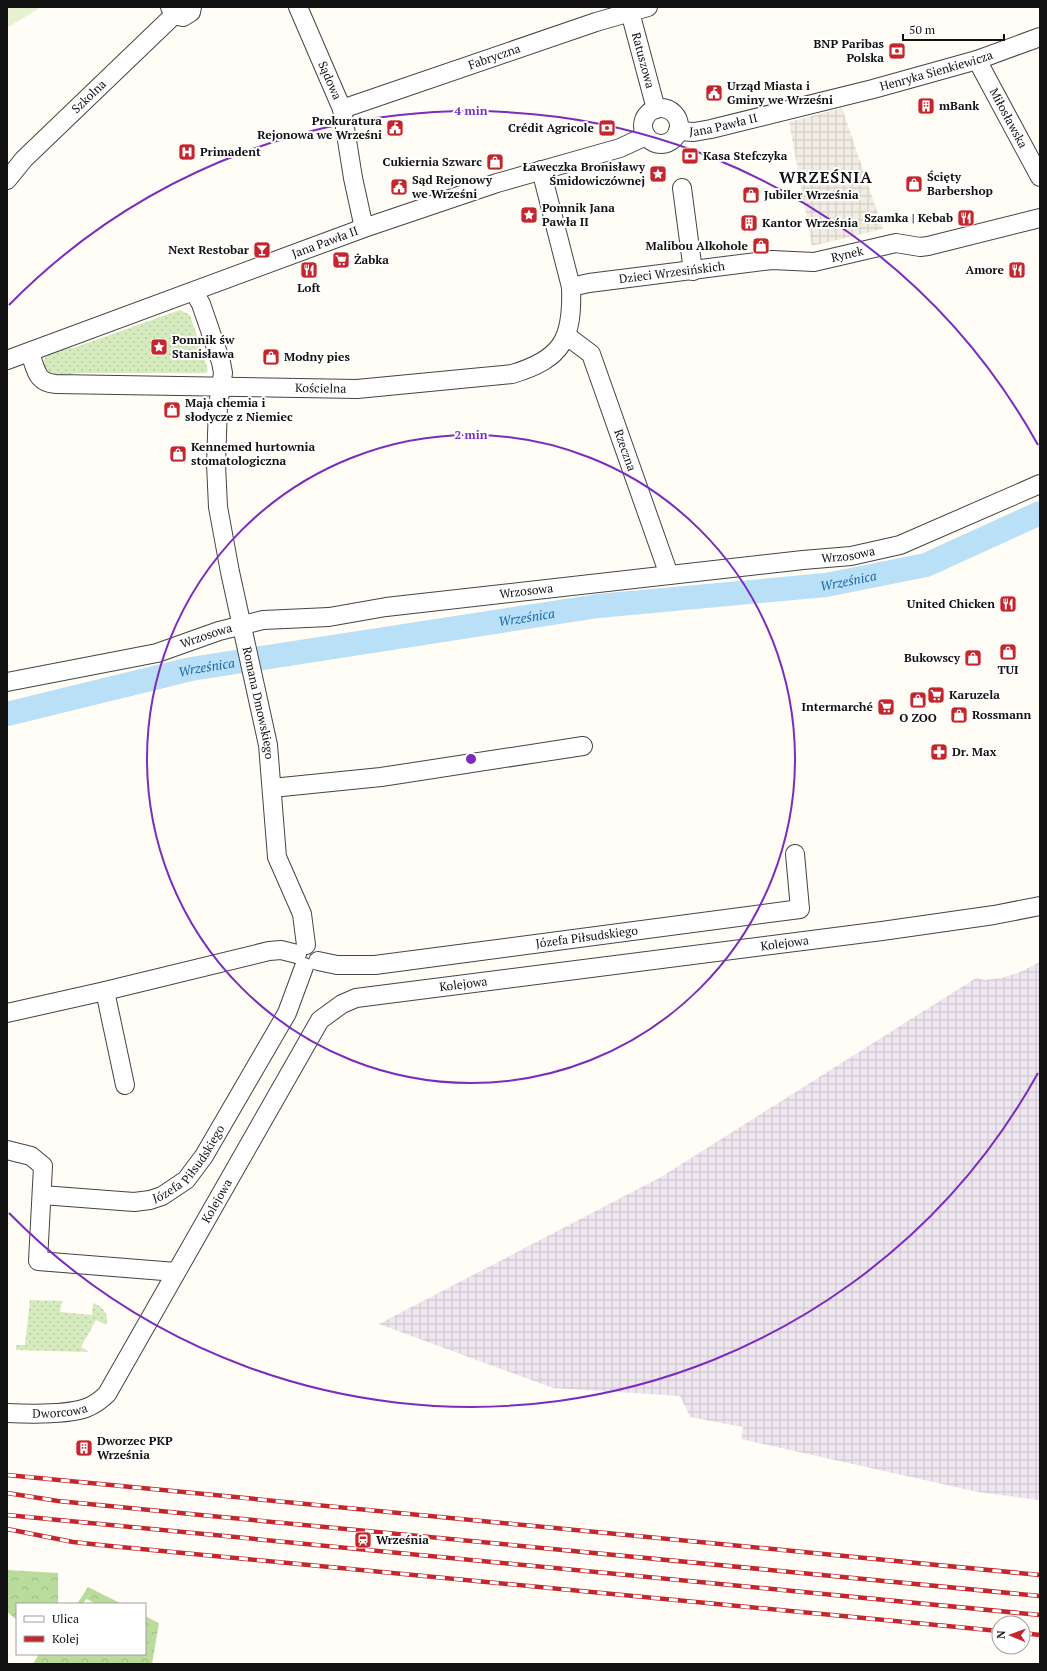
<svg xmlns="http://www.w3.org/2000/svg" width="1047" height="1671" font-family="'PT Serif',serif">
<defs>
<pattern id="industrial-grid" width="8" height="8" patternUnits="userSpaceOnUse"><rect width="8" height="8" fill="#eee6ef"/><path d="M0 4h8M4 0v8" fill="none" stroke="#cbc4cc"/></pattern>
<pattern id="grass-dots" width="8" height="8" patternUnits="userSpaceOnUse"><rect width="8" height="8" fill="#d5ebbd"/><path d="M2 2h.1M6 6h.1" fill="none" stroke="#b6c8a1" stroke-width="1.8" stroke-linecap="round"/></pattern>
<pattern id="forest-crowns" width="20" height="18" patternUnits="userSpaceOnUse"><rect width="20" height="18" fill="#b9dc9c"/><path d="M2 6a3 3 0 1 1 6 0M12 15a3 3 0 1 1 6 0" fill="none" stroke="#9ebc85"/></pattern>
<pattern id="plaza-grid" width="8" height="8" patternUnits="userSpaceOnUse"><rect width="8" height="8" fill="#f1ede2"/><path d="M0 4h8M4 0v8" fill="none" stroke="#cecac1"/></pattern>
</defs>
<rect width="100%" height="100%" fill="#fffdf5"/>
<path fill="url(#industrial-grid)" d="M1040 962V1500L978 1492 741 1439 743 1427 690 1417 680 1396 553 1388 379 1324 661 1177 976 978 985 980 1001 978 1020 972Z"/>
<g fill="url(#grass-dots)">
<path d="M180 310 190 315 208 370 206 373H76C61 377 47 380 42 363L48 354 62 349 73 348Z"/>
<path d="M30 1300 62 1301 60 1312 92 1315 93 1303C103 1307 110 1314 106 1325L96 1320 81 1347 89 1352 16 1350V1345H25Z"/>
</g>
<g fill="url(#forest-crowns)">
<path d="M7 1570 58 1573V1604H17V1620L7 1612Z"/>
<path d="M88 1587 122 1604H97L86 1599 83 1604H77Z"/>
<path d="M145 1616 159 1623 152 1664H33L39 1654H145Z"/>
</g>
<path fill="#e6f2cf" d="M7 7H41L7 28Z"/>
<path fill="url(#plaza-grid)" d="M842 108 883 229 812 246 789 122Z"/>
<g fill="none" stroke-linecap="round" stroke-linejoin="round">
<path stroke="#b9e0f7" stroke-width="24" id="s1" d="M7 714 191 669 598 606 826 585 926 565 1040 513"/>
<g stroke="#444" stroke-width="20">
<g id="minor">
<path d="M170 7 174 15 183 17 191 12 192 7"/>
<path id="s2" d="M298 7 342 109 353 178 364 228"/>
<path id="s3" d="M630 12 656 109"/>
<path id="s4" d="M977 60 1040 177"/>
<circle cx="661" cy="126" r="18"/>
<path id="s5" d="M342 109 596 22 648 7"/>
<path id="s6" d="M678 131 694 132 711 129 873 89 977 60 1040 37"/>
<path id="s7" d="M7 180 24 159 174 15"/>
<path d="M682 188 693 271"/>
<path id="s8" d="M571 287 589 283 772 260 814 262 896 243 920 247 928 246 1040 218"/>
<path id="s9" d="M194 292 201 304 221 362 223 373 218 406 216 464 218 507 230 572 268 745 277 857 302 914 306 945"/>
<path id="s10" d="M567 336 591 354 669 575"/>
<path id="s11" d="M30 353C36 369 36 383 56 384L357 389 512 374C563 359 573 338 571 287L541 170"/>
<path id="s12" d="M7 360 364 228 497 183 620 148 646 136"/>
<path id="s13" d="M7 682 157 653 219 631 263 620 329 617 386 607 803 560 851 556 900 545 1040 484"/>
<path d="M272 788 381 777 583 746"/>
<path id="s14" d="M318 961 337 965H375L800 909 795 854"/>
<path d="M105 991 269 951 281 950 297 954"/>
<path d="M7 1013 105 991 125 1085"/>
<path d="M7 1150 31 1156 43 1166 38 1261 176 1272"/>
<path id="s15" d="M42 1195 134 1202 150 1200 162 1196 186 1180 204 1156 287 1013 304 967"/>
<path id="s16" d="M7 1413C29 1414 66 1415 86 1408 94 1405 101 1400 107 1394L320 1020 342 1004 356 998 882 931 994 915 1040 906"/>
</g>
</g>
<use href="#minor" stroke="#fff" stroke-width="18"/>
<g stroke="#c4262e" stroke-width="4.5">
<g id="rail">
<path d="M7 1475 1040 1575"/>
<path d="M7 1493 58 1501 211 1516 1040 1596"/>
<path d="M7 1515 1040 1615"/>
<path d="M7 1529 73 1542 110 1546 999 1631"/>
<path d="M1023 1633 1040 1635"/>
</g>
</g>
<use href="#rail" stroke="#fff" stroke-width="3" stroke-dasharray="9" stroke-linecap="butt"/>
</g>
<g fill="none" stroke="#7b2cbf" stroke-width="2">
<circle cx="471" cy="759" r="324"/>
<path d="M1038 1073A648 648 0 0 1 9 1213M9 305A648 648 0 0 1 1038 445"/>
</g>
<defs>
<g id="bank-square" transform="scale(0.9)"><rect x="-9" y="-9" width="18" height="18" rx="4" fill="#c4262e" stroke="#fff"/><path d="M-6-4H6V4H-6ZM0-2.3a2.3 2.3 0 1 0 0 4.6a2.3 2.3 0 1 0 0-4.6Z" fill="#fff"/></g>
<g id="civic-square" transform="scale(0.9)"><rect x="-9" y="-9" width="18" height="18" rx="4" fill="#c4262e" stroke="#fff"/><path d="M-.6-6.5H3V-4.5H.6V-3L4-1V1h2V6H-6V1h2V-1L-.6-3ZM-1.2 2.5V6h2.4V2.5Z" fill="#fff"/></g>
<g id="building-square" transform="scale(0.9)"><rect x="-9" y="-9" width="18" height="18" rx="4" fill="#c4262e" stroke="#fff"/><path d="M-4-6H4V6H1V3H-1V6H-4ZM-2.5-4.3h1.7v1.8h-1.7ZM.8-4.3h1.7v1.8H.8ZM-2.5-1h1.7V.8h-1.7ZM.8-1h1.7V.8H.8Z" fill="#fff"/></g>
<g id="hospital-square" transform="scale(0.9)"><rect x="-9" y="-9" width="18" height="18" rx="4" fill="#c4262e" stroke="#fff"/><path d="M-5-5h3v3.5h4V-5h3V5h-3V1.5h-4V5h-3Z" fill="#fff"/></g>
<g id="shop-square" transform="scale(0.9)"><rect x="-9" y="-9" width="18" height="18" rx="4" fill="#c4262e" stroke="#fff"/><path d="M-5-2.5h2.3a2.7 3.5 0 0 1 5.4 0H5L5.5 6h-11ZM-1.5-2.5h3a1.5 2.3 0 0 0-3 0Z" fill="#fff"/></g>
<g id="sight-square" transform="scale(0.9)"><rect x="-9" y="-9" width="18" height="18" rx="4" fill="#c4262e" stroke="#fff"/><path d="M0-6L1.8-2.2L6-1.7L2.9 1.2L3.7 5.4L0 3.3L-3.7 5.4L-2.9 1.2L-6-1.7L-1.8-2.2Z" fill="#fff"/></g>
<g id="restaurant-square" transform="scale(0.9)"><rect x="-9" y="-9" width="18" height="18" rx="4" fill="#c4262e" stroke="#fff"/><path d="M-5-6h1v4h1v-4h1v4h1v-4h1v5L-1.5 .5V6h-2V.5L-5-1ZM5-6V6H3V1.5H1.5Q1.5-4 5-6Z" fill="#fff"/></g>
<g id="bar-square" transform="scale(0.9)"><rect x="-9" y="-9" width="18" height="18" rx="4" fill="#c4262e" stroke="#fff"/><path d="M-6-5H6L.8 .8V4.5H3.5V6h-7V4.5H-.8V.8Z" fill="#fff"/></g>
<g id="supermarket-square" transform="scale(0.9)"><rect x="-9" y="-9" width="18" height="18" rx="4" fill="#c4262e" stroke="#fff"/><path d="M-6-5.5h2.5l.6 2H6L4.5 2H-2.5L-4.4-4H-6ZM-1.5 3.2a1.3 1.3 0 1 0 .1 0ZM3 3.2a1.3 1.3 0 1 0 .1 0Z" fill="#fff"/></g>
<g id="pharmacy-square" transform="scale(0.9)"><rect x="-9" y="-9" width="18" height="18" rx="4" fill="#c4262e" stroke="#fff"/><path d="M-2-6h4v4h4v4h-4v4h-4v-4h-4v-4h4Z" fill="#fff"/></g>
<g id="station-square" transform="scale(0.9)"><rect x="-9" y="-9" width="18" height="18" rx="4" fill="#c4262e" stroke="#fff"/><path d="M-3-6H3Q5-6 5-4V2Q5 4 3 4L4.5 6H3L1.5 4h-3L-3 6H-4.5L-3 4Q-5 4-5 2V-4Q-5-6-3-6ZM-3.5-4v3h7v-3ZM-3.5 1v1.5H-2V1ZM2 1v1.5H3.5V1Z" fill="#fff"/></g>
</defs>
<g fill-rule="evenodd">
<use href="#bank-square" x="897" y="51"/>
<use href="#civic-square" x="714" y="93"/>
<use href="#building-square" x="926" y="106"/>
<use href="#civic-square" x="395" y="128"/>
<use href="#bank-square" x="607" y="128"/>
<use href="#hospital-square" x="187" y="152"/>
<use href="#bank-square" x="690" y="156"/>
<use href="#shop-square" x="495" y="162"/>
<use href="#sight-square" x="658" y="174"/>
<use href="#shop-square" x="914" y="184"/>
<use href="#civic-square" x="399" y="187"/>
<use href="#shop-square" x="751" y="195"/>
<use href="#sight-square" x="529" y="215"/>
<use href="#restaurant-square" x="966" y="218"/>
<use href="#building-square" x="749" y="223"/>
<use href="#shop-square" x="761" y="246"/>
<use href="#bar-square" x="262" y="250"/>
<use href="#supermarket-square" x="341" y="260"/>
<use href="#restaurant-square" x="309" y="270"/>
<use href="#restaurant-square" x="1017" y="270"/>
<use href="#sight-square" x="159" y="347"/>
<use href="#shop-square" x="271" y="357"/>
<use href="#shop-square" x="172" y="410"/>
<use href="#shop-square" x="178" y="454"/>
<use href="#restaurant-square" x="1008" y="604"/>
<use href="#shop-square" x="1008" y="652"/>
<use href="#shop-square" x="973" y="658"/>
<use href="#supermarket-square" x="936" y="695"/>
<use href="#shop-square" x="918" y="700"/>
<use href="#supermarket-square" x="886" y="707"/>
<use href="#shop-square" x="959" y="715"/>
<use href="#pharmacy-square" x="939" y="752"/>
<use href="#building-square" x="84" y="1448"/>
<use href="#station-square" x="363" y="1540"/>
</g>
<g text-anchor="middle" stroke-width="4" stroke-linejoin="round" paint-order="stroke">
<g font-size="12" font-weight="bold" fill="#111" stroke="#fff" text-anchor="start">
<text x="884" y="48" text-anchor="end">BNP Paribas<tspan x="884" dy="14">Polska</tspan></text>
<text x="727" y="90">Urząd Miasta i<tspan x="727" dy="14">Gminy we Wrześni</tspan></text>
<text x="939" y="110">mBank</text>
<text x="382" y="125" text-anchor="end">Prokuratura<tspan x="382" dy="14">Rejonowa we Wrześni</tspan></text>
<text x="594" y="132" text-anchor="end">Crédit Agricole</text>
<text x="200" y="156">Primadent</text>
<text x="703" y="160">Kasa Stefczyka</text>
<text x="482" y="166" text-anchor="end">Cukiernia Szwarc</text>
<text x="645" y="171" text-anchor="end">Ławeczka Bronisławy<tspan x="645" dy="14">Śmidowiczównej</tspan></text>
<text x="927" y="181">Ścięty<tspan x="927" dy="14">Barbershop</tspan></text>
<text x="412" y="184">Sąd Rejonowy<tspan x="412" dy="14">we Wrześni</tspan></text>
<text x="764" y="199">Jubiler Września</text>
<text x="542" y="212">Pomnik Jana<tspan x="542" dy="14">Pawła II</tspan></text>
<text x="953" y="222" text-anchor="end">Szamka | Kebab</text>
<text x="762" y="227">Kantor Września</text>
<text x="748" y="250" text-anchor="end">Malibou Alkohole</text>
<text x="249" y="254" text-anchor="end">Next Restobar</text>
<text x="354" y="264">Żabka</text>
<text x="1004" y="274" text-anchor="end">Amore</text>
<text x="309" y="292" text-anchor="middle">Loft</text>
<text x="172" y="344">Pomnik św<tspan x="172" dy="14">Stanisława</tspan></text>
<text x="284" y="361">Modny pies</text>
<text x="185" y="407">Maja chemia i<tspan x="185" dy="14">słodycze z Niemiec</tspan></text>
<text x="191" y="451">Kennemed hurtownia<tspan x="191" dy="14">stomatologiczna</tspan></text>
<text x="995" y="608" text-anchor="end">United Chicken</text>
<text x="960" y="662" text-anchor="end">Bukowscy</text>
<text x="1008" y="674" text-anchor="middle">TUI</text>
<text x="949" y="699">Karuzela</text>
<text x="873" y="711" text-anchor="end">Intermarché</text>
<text x="972" y="719">Rossmann</text>
<text x="918" y="722" text-anchor="middle">O ZOO</text>
<text x="952" y="756">Dr. Max</text>
<text x="97" y="1445">Dworzec PKP<tspan x="97" dy="14">Września</tspan></text>
<text x="376" y="1544">Września</text>
</g>
<g font-size="12" fill="#111" stroke="#fff">
<text dy="4" stroke="none"><textPath href="#s5" startOffset="161">Fabryczna</textPath></text>
<text dy="4" stroke="none"><textPath href="#s3" startOffset="50">Ratuszowa</textPath></text>
<text dy="4" stroke="none"><textPath href="#s6" startOffset="266">Henryka Sienkiewicza</textPath></text>
<text dy="4" stroke="none"><textPath href="#s2" startOffset="80">Sądowa</textPath></text>
<text dy="4" stroke="none"><textPath href="#s7" startOffset="117">Szkolna</textPath></text>
<text dy="4" stroke="none"><textPath href="#s4" startOffset="66">Miłosławska</textPath></text>
<text dy="4" stroke="none"><textPath href="#s6" startOffset="46">Jana Pawła II</textPath></text>
<text dy="4" stroke="none"><textPath href="#s12" startOffset="339">Jana Pawła II</textPath></text>
<text dy="4" stroke="none"><textPath href="#s8" startOffset="279">Rynek</textPath></text>
<text dy="4" stroke="none"><textPath href="#s8" startOffset="102">Dzieci Wrzesińskich</textPath></text>
<text dy="4" stroke="none"><textPath href="#s11" startOffset="309">Kościelna</textPath></text>
<text dy="4" stroke="none"><textPath href="#s10" startOffset="132">Rzeczna</textPath></text>
<text dy="4" stroke="none"><textPath href="#s13" startOffset="853">Wrzosowa</textPath></text>
<text dy="4" stroke="none"><textPath href="#s13" startOffset="529">Wrzosowa</textPath></text>
<text dy="4" stroke="none"><textPath href="#s13" startOffset="205">Wrzosowa</textPath></text>
<text dy="4" stroke="none"><textPath href="#s9" startOffset="421">Romana Dmowskiego</textPath></text>
<text dy="4" stroke="none"><textPath href="#s14" startOffset="271">Józefa Piłsudskiego</textPath></text>
<text dy="4" stroke="none"><textPath href="#s16" startOffset="1010">Kolejowa</textPath></text>
<text dy="4" stroke="none"><textPath href="#s16" startOffset="686">Kolejowa</textPath></text>
<text dy="4" stroke="none"><textPath href="#s15" startOffset="163">Józefa Piłsudskiego</textPath></text>
<text dy="4" stroke="none"><textPath href="#s16" startOffset="327">Kolejowa</textPath></text>
<text dy="4" stroke="none"><textPath href="#s16" startOffset="53">Dworcowa</textPath></text>
</g>
<g font-size="13" font-style="italic" fill="#1768a6" stroke="#fff">
<text dy="5" stroke="none"><textPath href="#s1" startOffset="853">Wrześnica</textPath></text>
<text dy="5" stroke="none"><textPath href="#s1" startOffset="529">Wrześnica</textPath></text>
<text dy="5" stroke="none"><textPath href="#s1" startOffset="205">Wrześnica</textPath></text>
</g>
<g font-size="16" font-weight="bold" letter-spacing="1" fill="#111" stroke="#fff">
<text x="826" y="183">WRZEŚNIA</text>
</g>
</g>
<circle cx="471" cy="759" r="6" fill="#7b2cbf" stroke="#fff" stroke-width="2"/>
<g font-size="12" text-anchor="middle" font-weight="bold" fill="#7b2cbf" stroke="#fff" stroke-width="4" stroke-linejoin="round" paint-order="stroke">
<text x="471" y="115">4 min</text>
<text x="471" y="439">2 min</text>
</g>
<rect width="1047" height="1671" fill="none" stroke="#111111" stroke-width="16"/>
<rect x="16" y="1603" width="130" height="52" fill="#ffffff" stroke="#a0a0a0"/>
<rect x="24" y="1616" width="20" height="6" fill="#ffffff" stroke="#a0a0a0"/>
<text x="52" y="1623" font-size="12" fill="#111111">Ulica</text>
<rect x="24" y="1636" width="20" height="6" fill="#c4262e" stroke="#a0a0a0"/>
<text x="52" y="1643" font-size="12" fill="#111111">Kolej</text>
<g transform="translate(1011 1635) rotate(272)"><circle r="19" fill="#ffffff" stroke="#a0a0a0"/>
<path d="M0-3L7 15L0 10L-7 15Z" fill="#c4262e"/>
<text y="-6" font-size="11" font-weight="bold" text-anchor="middle" fill="#111111">N</text>
</g>
<path d="M903 34v6h101v-6" fill="none" stroke="#111111" stroke-width="2"/>
<text x="909" y="34" font-size="12" fill="#111111" stroke="#ffffff" stroke-width="3" paint-order="stroke">50 m</text>
</svg>
